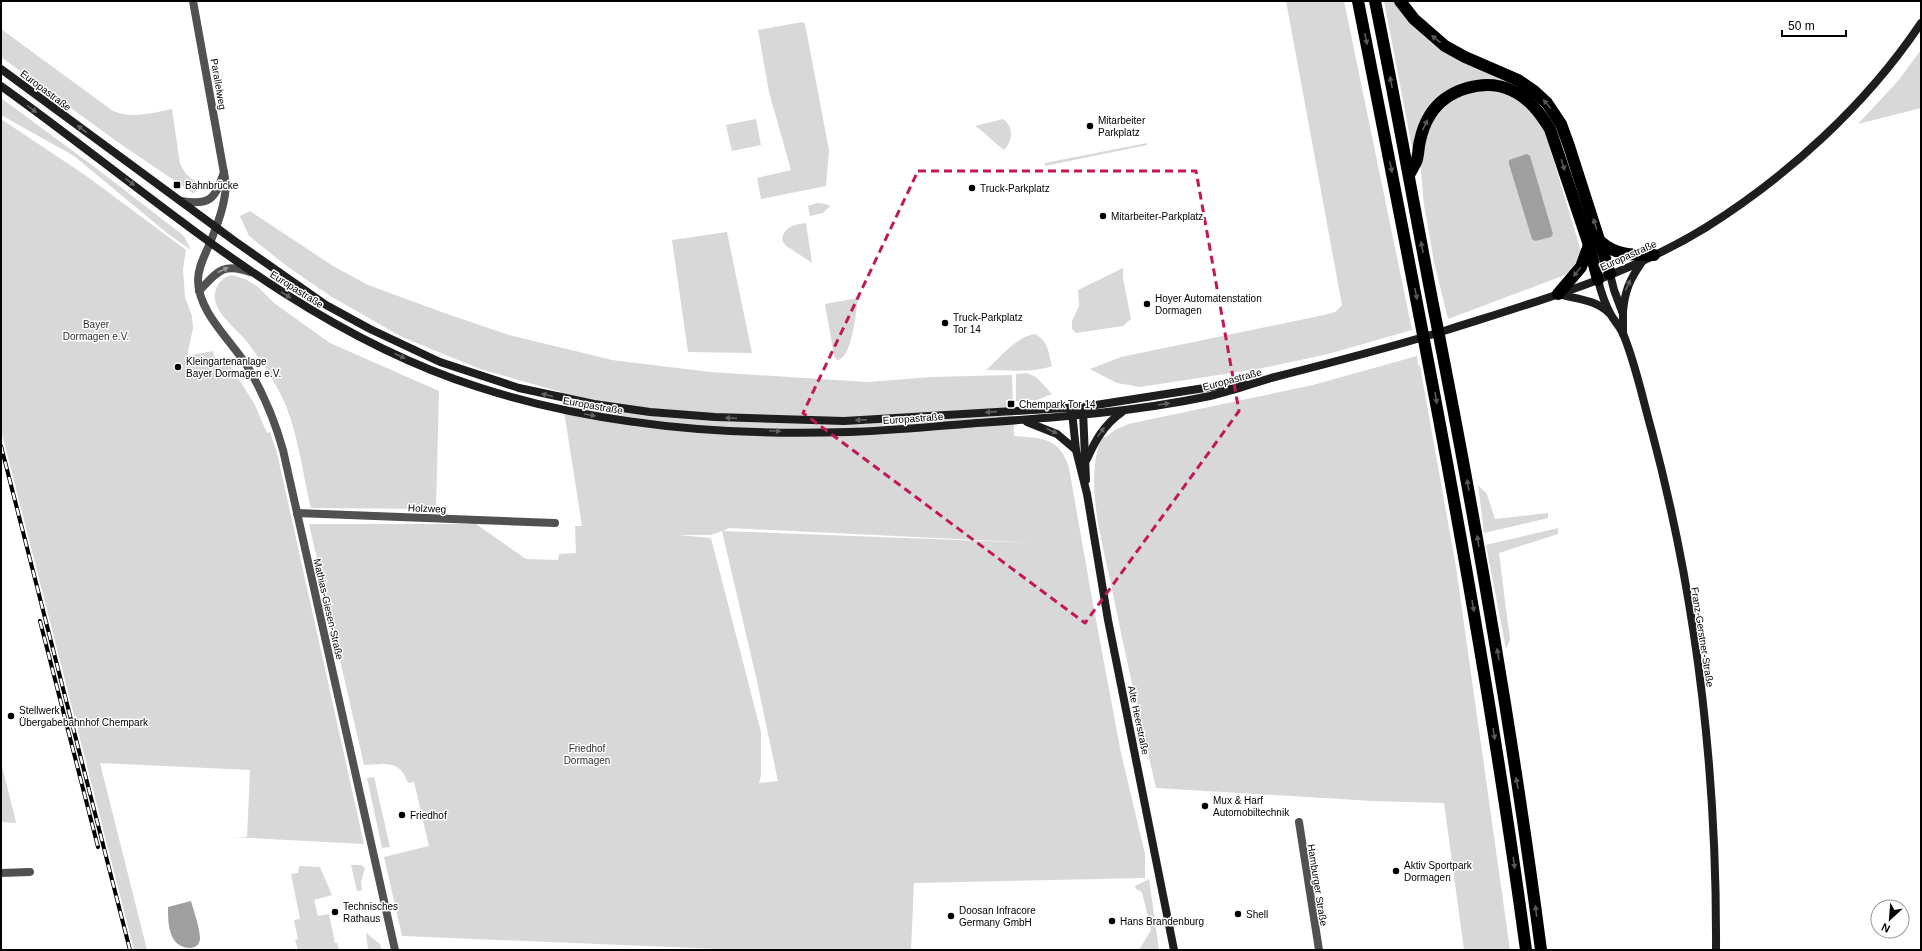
<svg xmlns="http://www.w3.org/2000/svg" width="1922" height="951" font-family="Arial,sans-serif">
<rect width="100%" height="100%" fill="#fff"/>
<g fill="#d8d8d8" fill-rule="evenodd">
<path d="M1286 1H1344L1412 330 1328 354 1258 369 1140 387 1117 383 1090 369 1121 357 1324 315 1335 312 1342 305Z"/>
<path d="M1384 1H1395L1410 22 1520 87 1452 90 1413 153Z"/>
<path d="M802 22 805 24 829 150 826 186 761 199 757 178 791 170 769 92 758 30Z"/>
<path d="M1 29 113 111C132 119 152 113 172 109L180 164 186 174 203 188 193 193 119 143 1 57Z"/>
<path d="M1921 50V108L1858 124 1898 81Z"/>
<path d="M1484 89 1511 94 1536 114 1545 132 1581 251C1578 263 1575 268 1565 275L1448 319 1434 262 1424 205 1420 161 1426 130 1445 104 1455 97Z"/>
<path d="M1 98 96 168 184 236 191 250 167 233 74 156 1 115Z"/>
<path d="M1 119 85 175 186 250 183 269 185 297 192 316 193 328 187 356 213 351 217 368 230 365 255 405 267 433 270 432 277 453 364 844 231 837H247L250 770 100 763 147 950H134L1 430Z"/>
<path d="M756 119 761 145 732 151 726 125Z"/>
<path d="M1003 119C1014 127 1013 141 1004 150 993 142 986 133 975 126Z"/>
<path d="M1147 143V145L1045 166V163Z"/>
<path d="M817 203 826 204 830 206 823 213 810 216 808 206Z"/>
<path d="M250 211 333 266 368 285 447 314 509 335 612 360 710 372 868 382 931 377 1012 375 1014 436C1042 438 1060 437 1069 468L1093 604 1121 753 1145 854V878L914 883 911 950H742L402 936 384 857 429 846 414 782 408 783C400 759 385 764 364 765L309 524H476L526 559 558 560 559 554 576 553 575 526H582L561 392 480 369 402 337 332 297 288 267 249 236 240 216ZM729 528 1039 543 723 531ZM722 531 756 677 778 781 759 783 761 776V732L711 538 678 535H711Z"/>
<path d="M806 223 812 263 785 245 782 240C784 226 794 225 806 223Z"/>
<path d="M727 232 752 353 688 352 672 240Z"/>
<path d="M1123 268V278L1131 319 1123 326 1076 333 1072 329V321L1079 306 1078 290Z"/>
<path d="M232 275 245 279 257 286 274 303 330 343 439 391 436 509 311 508C302 471 298 429 281 395 273 379 261 361 250 346 241 332 218 317 215 300 213 288 221 277 232 275Z"/>
<path d="M858 298C856 311 852 360 837 360L834 356 825 304Z"/>
<path d="M1034 334C1048 339 1049 354 1052 366 1035 373 1004 370 986 370 1000 358 1016 337 1034 334Z"/>
<path d="M1417 356 1418 365 1420 366 1456 567 1510 950H1464L1444 803 1373 801 1156 788C1141 722 1125 656 1112 589 1103 544 1083 481 1102 437H1106L1115 430 1128 424 1313 385Z"/>
<path d="M1027 373 1036 377 1052 394 1037 400 1016 401V374Z"/>
<path d="M1478 485 1487 494 1495 519 1548 513V518L1484 533Z"/>
<path d="M1558 528V534L1499 553 1510 640 1506 649 1486 545Z"/>
<path d="M1 762 15 818 16 823 1 822Z"/>
<path d="M374 777 390 847 382 848 367 778Z"/>
<path d="M351 865H361L365 868 361 882 362 890 357 891Z"/>
<path d="M299 866 320 867 332 895 314 900 318 916 329 914 335 943H337L339 950H298L295 940 298 939 294 920 300 919 291 874 298 873Z"/>
<path d="M1149 879 1159 950H1139L1151 930 1142 892 1136 889 1135 886Z"/>
<path d="M366 933 380 944 381 948 384 950H368Z"/>
</g>
<g fill="#9f9f9f">
<path d="M1527 154 1530 156 1553 234 1551 237 1535 241 1532 239 1509 164V160Z"/>
<path d="M191 901C194 912 199 925 200 937 201 951 182 951 174 940 168 930 168 919 168 907Z"/>
</g>
<g fill="none" stroke-linecap="round" stroke-linejoin="round">
<g stroke="#515151" stroke-width="8">
<path d="M193 1 226 184C225 205 218 223 210 243 205 255 198 267 198 280 198 313 233 342 249 369 264 395 275 421 283 450L395 950"/>
<path d="M181 201C210 206 215 199 224 172"/>
<path d="M199 291C217 272 223 262 250 272"/>
<path d="M297 513 555 523"/>
<path d="M1299 822 1319 950"/>
<path d="M1 873 30 872"/>
</g>
<g stroke="#1e1e1e" stroke-width="8">
<path d="M1 69 236 242 326 305 370 329 440 362 519 388 594 404 650 412 715 417 844 421 1083 407 1243 382"/>
<path d="M1 86C154 195 296 329 478 387 596 425 724 436 848 432 887 431 926 427 965 424 1048 418 1129 413 1210 396 1231 391 1251 384 1271 378 1330 363 1389 348 1447 330 1535 302 1625 277 1705 228 1788 176 1866 105 1921 23"/>
<path d="M1610 274 1614 290 1623 314V334"/>
<path d="M1598 280C1601 292 1605 304 1611 315 1615 322 1621 328 1624 336 1636 366 1643 400 1652 432 1697 601 1717 775 1716 950"/>
<path d="M1558 294C1575 299 1595 299 1609 313"/>
<path d="M1623 311C1625 290 1630 279 1642 262"/>
<path d="M1083 411 1086 480"/>
<path d="M1072 412 1076 450 1087 494 1108 620 1174 950"/>
<path d="M1027 422 1057 434 1076 450"/>
<path d="M1087 459C1096 439 1104 425 1122 412"/>
</g>
<g stroke="#000" stroke-width="12">
<path d="M1358 1C1420 316 1483 631 1526 950"/>
<path d="M1375 1C1396 104 1414 207 1434 310 1476 522 1513 735 1541 950"/>
<path d="M1400 1 1414 19 1445 46 1465 57 1518 80 1534 91 1547 103 1561 124 1569 146 1610 274"/>
<path d="M1409 175C1411 171 1414 166 1416 162 1419 155 1418 147 1420 141 1422 131 1425 123 1430 115 1446 89 1484 78 1511 90 1529 98 1540 113 1550 129L1589 245 1598 280"/>
<path d="M1601 242C1616 256 1635 255 1654 255"/>
<path d="M1558 294 1581 267 1589 245"/>
</g>
<g stroke="#000" stroke-width="4">
<g id="rail">
<path d="M1 446 130 950"/>
<path d="M40 621 98 847"/>
</g>
</g>
<use href="#rail" stroke="#fff" stroke-width="2.5" stroke-dasharray="8" stroke-linecap="butt"/>
</g>
<defs><path id="oneway-solid" d="M-6-.8H1V-3.2L6.5 0L1 3.2V.8H-6Z"/></defs>
<g fill="#595959">
<use href="#oneway-solid" transform="translate(1366 39) rotate(79)"/>
<use href="#oneway-solid" transform="translate(1436 39) rotate(-142)"/>
<use href="#oneway-solid" transform="translate(1391 82) rotate(-101)"/>
<use href="#oneway-solid" transform="translate(1547 104) rotate(-130)"/>
<use href="#oneway-solid" transform="translate(1425 125) rotate(-65)"/>
<use href="#oneway-solid" transform="translate(1563 165) rotate(72)"/>
<use href="#oneway-solid" transform="translate(1391 167) rotate(79)"/>
<use href="#oneway-solid" transform="translate(1595 224) rotate(-108)"/>
<use href="#oneway-solid" transform="translate(1422 247) rotate(-101)"/>
<use href="#oneway-solid" transform="translate(1577 272) rotate(128)"/>
<use href="#oneway-solid" transform="translate(1416 294) rotate(79)"/>
<use href="#oneway-solid" transform="translate(1436 398) rotate(80)"/>
<use href="#oneway-solid" transform="translate(1468 485) rotate(-100)"/>
<use href="#oneway-solid" transform="translate(1478 541) rotate(-99)"/>
<use href="#oneway-solid" transform="translate(1473 606) rotate(80)"/>
<use href="#oneway-solid" transform="translate(1498 654) rotate(-100)"/>
<use href="#oneway-solid" transform="translate(1494 734) rotate(81)"/>
<use href="#oneway-solid" transform="translate(1517 783) rotate(-101)"/>
<use href="#oneway-solid" transform="translate(1514 863) rotate(82)"/>
<use href="#oneway-solid" transform="translate(1536 911) rotate(-97)"/>
</g>
<g fill="#626262">
<use href="#oneway-solid" transform="translate(32 109) rotate(37)"/>
<use href="#oneway-solid" transform="translate(82 129) rotate(-143)"/>
<use href="#oneway-solid" transform="translate(130 182) rotate(37)"/>
<use href="#oneway-solid" transform="translate(1628 285) rotate(-65)"/>
<use href="#oneway-solid" transform="translate(286 295) rotate(32)"/>
<use href="#oneway-solid" transform="translate(400 356) rotate(24)"/>
<use href="#oneway-solid" transform="translate(547 395) rotate(-166)"/>
<use href="#oneway-solid" transform="translate(1164 404) rotate(-9)"/>
<use href="#oneway-solid" transform="translate(991 412) rotate(176)"/>
<use href="#oneway-solid" transform="translate(590 415) rotate(10)"/>
<use href="#oneway-solid" transform="translate(731 418) rotate(-178)"/>
<use href="#oneway-solid" transform="translate(861 420) rotate(177)"/>
<use href="#oneway-solid" transform="translate(775 431) rotate(2)"/>
<use href="#oneway-solid" transform="translate(1052 431) rotate(24)"/>
<use href="#oneway-solid" transform="translate(1101 432) rotate(-55)"/>
</g>
<use fill="#979797" href="#oneway-solid" transform="translate(223 270) rotate(-25)"/>
<path fill="none" stroke="#c2185b" stroke-width="3" stroke-dasharray="8 5" stroke-linejoin="round" d="M918 171H1196L1239 411 1085 623 803 413Z"/>
<g fill="#000" stroke="#fff" stroke-width="1.5">
<circle cx="1090" cy="126" r="4"/>
<rect x="173" y="181" width="8" height="8" rx="2"/>
<circle cx="972" cy="188" r="4"/>
<circle cx="1103" cy="216" r="4"/>
<circle cx="1147" cy="304" r="4"/>
<circle cx="945" cy="323" r="4"/>
<circle cx="178" cy="367" r="4"/>
<rect x="1007" y="400" width="8" height="8" rx="2"/>
<circle cx="11" cy="716" r="4"/>
<circle cx="1205" cy="806" r="4"/>
<circle cx="402" cy="815" r="4"/>
<circle cx="1396" cy="871" r="4"/>
<circle cx="335" cy="912" r="4"/>
<circle cx="1238" cy="914" r="4"/>
<circle cx="951" cy="916" r="4"/>
<circle cx="1112" cy="921" r="4"/>
</g>
<g text-anchor="middle" stroke-width="3" stroke-linejoin="round" paint-order="stroke">
<g font-size="10" fill="#000" stroke="#fff">
<text transform="translate(219 84) rotate(80)" y="4">Parallelweg</text>
<text transform="translate(46 90) rotate(37)" y="4">Europastraße</text>
<text transform="translate(1628 255) rotate(-24)" y="4">Europastraße</text>
<text transform="translate(297 289) rotate(32)" y="4">Europastraße</text>
<text transform="translate(1232 379) rotate(-15)" y="4">Europastraße</text>
<text transform="translate(593 405) rotate(10)" y="4">Europastraße</text>
<text transform="translate(913 418) rotate(-4)" y="4">Europastraße</text>
<text transform="translate(427 508) rotate(2)" y="4">Holzweg</text>
<text transform="translate(329 609) rotate(77)" y="4">Mathias-Giesen-Straße</text>
<text transform="translate(1703 637) rotate(81)" y="4">Franz-Gerstner-Straße</text>
<text transform="translate(1139 720) rotate(78)" y="4">Alte Heerstraße</text>
<text transform="translate(1318 885) rotate(81)" y="4">Hamburger Straße</text>
</g>
<g font-size="10" fill="#000" stroke="#fff" text-anchor="start">
<text x="1098" y="124">Mitarbeiter<tspan x="1098" dy="12">Parkplatz</tspan></text>
<text x="185" y="189">Bahnbrücke</text>
<text x="980" y="192">Truck-Parkplatz</text>
<text x="1111" y="220">Mitarbeiter-Parkplatz</text>
<text x="1155" y="302">Hoyer Automatenstation<tspan x="1155" dy="12">Dormagen</tspan></text>
<text x="953" y="321">Truck-Parkplatz<tspan x="953" dy="12">Tor 14</tspan></text>
<text x="186" y="365">Kleingartenanlage<tspan x="186" dy="12">Bayer Dormagen e.V.</tspan></text>
<text x="1019" y="408">Chempark Tor 14</text>
<text x="19" y="714">Stellwerk<tspan x="19" dy="12">Übergabebahnhof Chempark</tspan></text>
<text x="1213" y="804">Mux &amp; Harf<tspan x="1213" dy="12">Automobiltechnik</tspan></text>
<text x="410" y="819">Friedhof</text>
<text x="1404" y="869">Aktiv Sportpark<tspan x="1404" dy="12">Dormagen</tspan></text>
<text x="343" y="910">Technisches<tspan x="343" dy="12">Rathaus</tspan></text>
<text x="959" y="914">Doosan Infracore<tspan x="959" dy="12">Germany GmbH</tspan></text>
<text x="1246" y="918">Shell</text>
<text x="1120" y="925">Hans Brandenburg</text>
</g>
<g font-size="10" fill="#2f2f2f" stroke="#fff">
<text x="96" y="328">Bayer<tspan x="96" dy="12">Dormagen e.V.</tspan></text>
<text x="587" y="752">Friedhof<tspan x="587" dy="12">Dormagen</tspan></text>
</g>
</g>
<rect width="1922" height="951" fill="none" stroke="#000000" stroke-width="4"/>
<g transform="translate(1890 919) rotate(206)"><circle r="19" fill="#ffffff" stroke="#999999"/>
<path d="M0-3L7 15L0 10L-7 15Z" fill="#000000"/>
<text y="-6" font-size="11" font-weight="bold" text-anchor="middle" fill="#000000">N</text>
</g>
<path d="M1782 30v6h64v-6" fill="none" stroke="#000000" stroke-width="2"/>
<text x="1788" y="30" font-size="12" fill="#000000" stroke="#ffffff" stroke-width="3" paint-order="stroke">50 m</text>
</svg>
